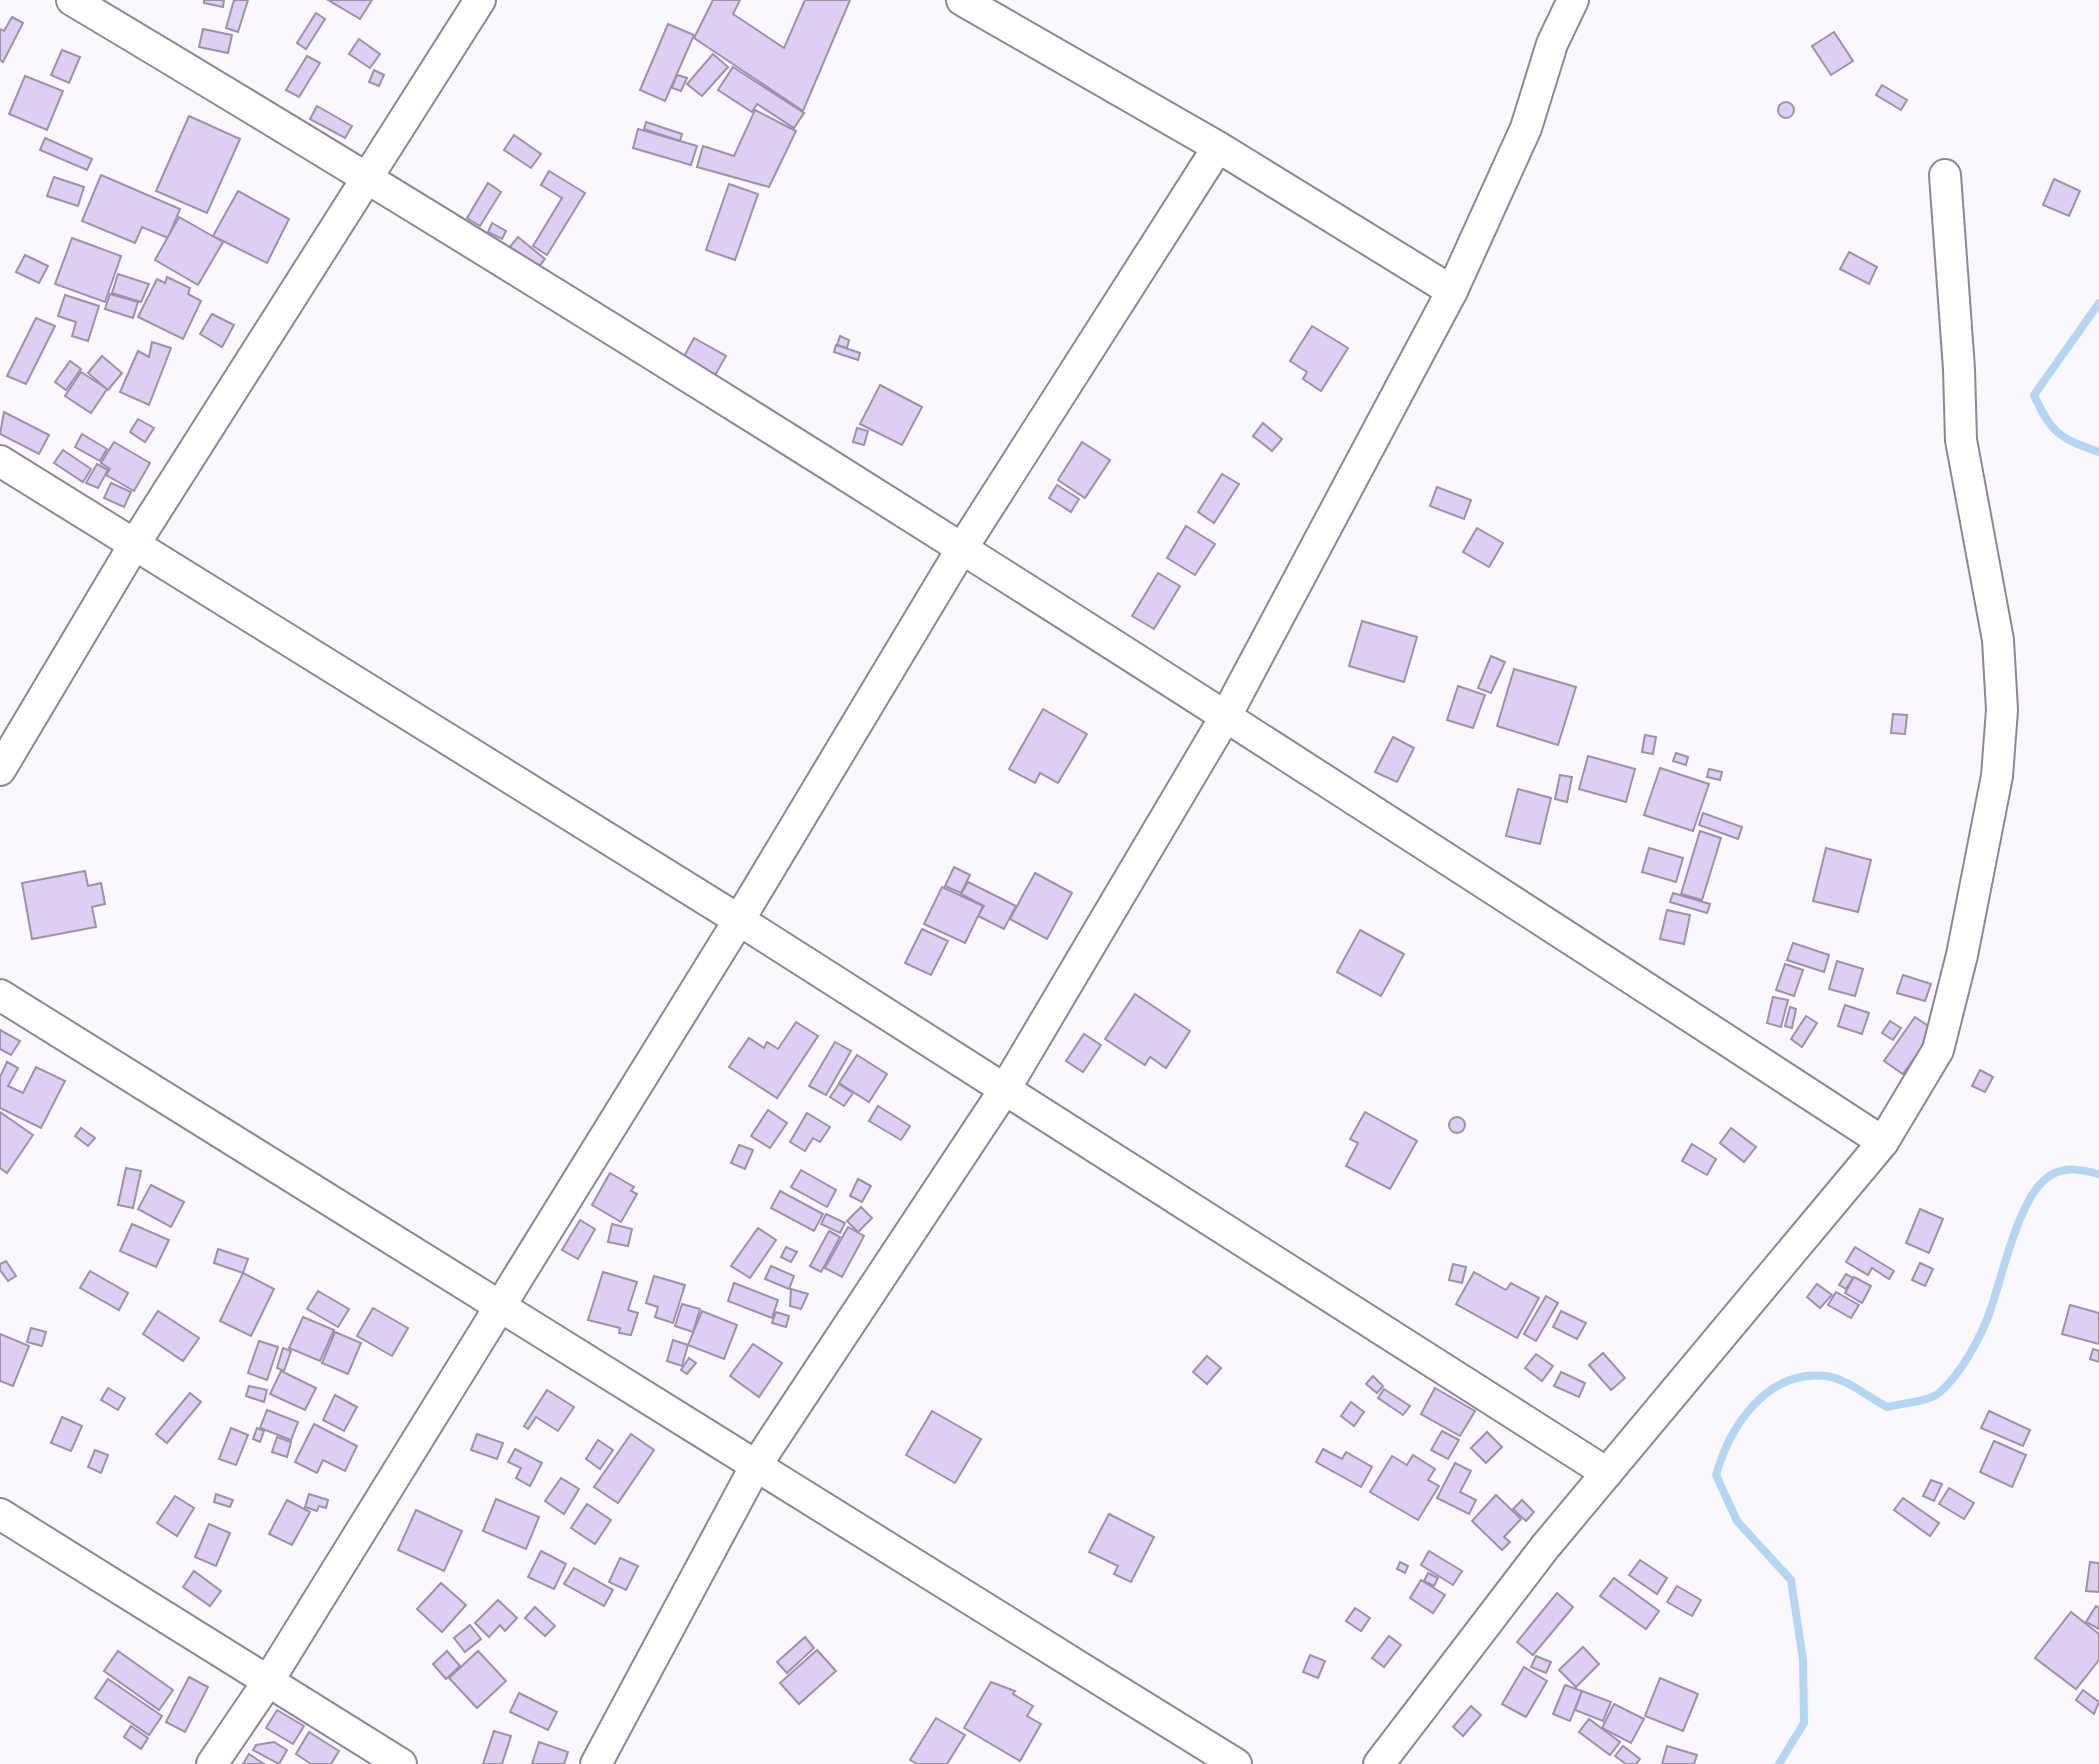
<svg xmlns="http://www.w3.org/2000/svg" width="2099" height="1764" font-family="'Libre Baskerville',serif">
<rect width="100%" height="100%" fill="#faf7ff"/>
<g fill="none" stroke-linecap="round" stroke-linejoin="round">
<g stroke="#b4d6f2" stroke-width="8">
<path d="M2099 303 2034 395C2051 433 2059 438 2099 452"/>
<path d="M1779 1764 1804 1723 1803 1660 1791 1580 1737 1521 1716 1475C1730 1426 1767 1369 1826 1376 1845 1378 1870 1398 1887 1407 1902 1403 1930 1402 1940 1392 1961 1374 1983 1334 1991 1308 2003 1275 2019 1193 2051 1175 2067 1166 2083 1170 2099 1174"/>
</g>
</g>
<g fill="#decef3" stroke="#9b93a6" stroke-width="2">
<path d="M204 0H224L223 7 204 3Z"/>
<path d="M234 0H248L238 32 226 28Z"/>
<path d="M328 0H372L360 19Z"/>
<path d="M713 0H740L733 14 784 48 805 0H850L803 111 694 38Z"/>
<path d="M316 13 325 19 306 49 297 43Z"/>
<path d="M12 17 23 23 3 62 0 60V29L4 31Z"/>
<path d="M668 24 694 35 665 101 640 90Z"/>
<path d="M203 29 232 35 228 53 199 47Z"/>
<path d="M1834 32 1853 61 1831 75 1812 46Z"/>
<path d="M359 39 380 54 370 68 349 54Z"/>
<path d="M62 50 80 57 69 83 51 75Z"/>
<path d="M713 54 728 67 702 96 687 84Z"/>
<path d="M307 56 320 63 299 97 286 90Z"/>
<path d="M733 67 804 113 794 128 757 104 752 112 718 90Z"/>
<path d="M374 70 384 75 379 86 369 82Z"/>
<path d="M677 75 687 78 681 91 672 88Z"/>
<path d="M25 76 63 91 47 130 9 114Z"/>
<path d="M1882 85 1907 100 1901 110 1876 95Z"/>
<circle cx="1786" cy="110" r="8"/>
<path d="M317 106 352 126 345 138 310 119Z"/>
<path d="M755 110 796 131 769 187 697 167 703 146 734 156Z"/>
<path d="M189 116 240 139 207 213 156 191Z"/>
<path d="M646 122 682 134 680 141 644 129Z"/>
<path d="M638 129 697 146 691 165 633 148Z"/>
<path d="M514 135 541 154 531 168 504 150Z"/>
<path d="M45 138 92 159 87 170 40 150Z"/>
<path d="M549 171 585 193 547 255 533 246 562 198 541 185Z"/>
<path d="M101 175 180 209 168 238 142 227 135 243 82 221Z"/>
<path d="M54 177 84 187 78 206 47 196Z"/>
<path d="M2054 179 2080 191 2069 216 2043 205Z"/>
<path d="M488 183 501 192 480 226 467 218Z"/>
<path d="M729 184 758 194 735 260 706 250Z"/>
<path d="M238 191 289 219 267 263 213 236Z"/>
<path d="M179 217 223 242 198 285 155 260Z"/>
<path d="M492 223 506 231 502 239 488 232Z"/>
<path d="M518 237 545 259 536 270 509 248Z"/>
<path d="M72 238 121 256 105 302 55 284Z"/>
<path d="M1849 252 1877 267 1869 284 1840 269Z"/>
<path d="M25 255 48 266 39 283 16 272Z"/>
<path d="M118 274 149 284 141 302 112 293Z"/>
<path d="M167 277 190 288 188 294 201 301 183 339 138 317 157 279 165 283Z"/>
<path d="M110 294 138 302 133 318 105 309Z"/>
<path d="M65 295 99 306 88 341 72 336 76 322 58 316Z"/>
<path d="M212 314 234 325 222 347 200 334Z"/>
<path d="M36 318 55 326 26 384 7 376Z"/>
<path d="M1312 326 1348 348 1321 391 1303 379 1307 372 1290 361Z"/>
<path d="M840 336 849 340 847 348 837 345Z"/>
<path d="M694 338 726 356 714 377 682 360Z"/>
<path d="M152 342 171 348 149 405 120 392 138 351 149 357Z"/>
<path d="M836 345 860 353 858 360 834 352Z"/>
<path d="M102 356 122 373 108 390 88 373Z"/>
<path d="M70 361 81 369 66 390 55 382Z"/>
<path d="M81 372 107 389 91 413 65 396Z"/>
<path d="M880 385 922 407 902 445 860 424Z"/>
<path d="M4 412 49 435 39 454 0 434Z"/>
<path d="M138 419 154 428 145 442 130 432Z"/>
<path d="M1263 423 1282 439 1272 451 1253 436Z"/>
<path d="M857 428 868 431 864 445 853 442Z"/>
<path d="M82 434 107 449 100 461 75 447Z"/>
<path d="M114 442 150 463 134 491 106 475 110 469 101 463Z"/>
<path d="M1082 442 1110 460 1085 498 1058 480Z"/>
<path d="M63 450 91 469 83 482 54 463Z"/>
<path d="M97 464 108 470 98 488 86 483Z"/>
<path d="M1222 474 1239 484 1214 523 1198 512Z"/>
<path d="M111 483 131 492 124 507 104 498Z"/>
<path d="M1057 485 1079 499 1071 512 1049 498Z"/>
<path d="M1437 487 1471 500 1464 519 1430 506Z"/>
<path d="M1186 526 1215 544 1195 575 1167 558Z"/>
<path d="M1477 528 1503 543 1489 567 1463 552Z"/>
<path d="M1158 573 1180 586 1154 629 1132 616Z"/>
<path d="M1362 621 1417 637 1404 682 1349 666Z"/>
<path d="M1491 656 1505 662 1491 693 1478 688Z"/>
<path d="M1514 669 1576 687 1558 745 1497 726Z"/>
<path d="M1458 686 1485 695 1473 728 1447 720Z"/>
<path d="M1043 709 1087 734 1058 783 1040 773 1035 783 1009 769Z"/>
<path d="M1893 714 1907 715 1905 734 1891 733Z"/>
<path d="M1645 735 1656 737 1653 754 1642 752Z"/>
<path d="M1393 737 1414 748 1397 782 1375 772Z"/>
<path d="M1676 753 1688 757 1686 765 1673 761Z"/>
<path d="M1588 756 1635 769 1626 802 1579 789Z"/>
<path d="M1660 768 1709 784 1693 831 1644 815Z"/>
<path d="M1709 769 1722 772 1720 780 1707 777Z"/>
<path d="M1560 775 1572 777 1567 802 1555 799Z"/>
<path d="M1518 789 1551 798 1540 844 1506 836Z"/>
<path d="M1703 813 1742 827 1738 839 1699 825Z"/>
<path d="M1700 831 1721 838 1702 900 1681 894Z"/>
<path d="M1649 848 1683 858 1676 882 1642 872Z"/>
<path d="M1826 848 1871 860 1858 912 1813 901Z"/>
<path d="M954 867 970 875 961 893 945 886Z"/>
<path d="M85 871 88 886 101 883 105 904 92 907 96 927 32 939 22 883Z"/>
<path d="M1035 873 1072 893 1047 939 1010 919Z"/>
<path d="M968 882 1016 906 1004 929 978 916 984 906 961 894Z"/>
<path d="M942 887 983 906 965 943 924 924Z"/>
<path d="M1673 893 1710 904 1707 913 1670 902Z"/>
<path d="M1667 910 1690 915 1684 944 1660 939Z"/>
<path d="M922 929 948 941 931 975 905 963Z"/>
<path d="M1360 930 1404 954 1381 996 1337 972Z"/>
<path d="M1793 943 1829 955 1824 972 1787 960Z"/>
<path d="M1837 961 1863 969 1855 996 1829 989Z"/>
<path d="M1785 964 1803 970 1794 996 1776 990Z"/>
<path d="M1903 975 1931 984 1925 1001 1897 993Z"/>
<path d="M1135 994 1190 1031 1166 1068 1150 1057 1145 1065 1105 1039Z"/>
<path d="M1773 997 1788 1000 1781 1027 1767 1023Z"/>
<path d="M1845 1005 1869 1013 1862 1034 1838 1026Z"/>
<path d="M1790 1007 1796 1009 1792 1028 1785 1026Z"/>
<path d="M1806 1016 1817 1023 1802 1047 1791 1039Z"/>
<path d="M1915 1017 1934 1030 1903 1074 1884 1061Z"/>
<path d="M1890 1021 1901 1028 1893 1040 1882 1033Z"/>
<path d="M796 1022 818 1036 777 1098 729 1067 749 1038 764 1048 767 1042 778 1049Z"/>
<path d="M0 1030 20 1041 11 1055 0 1049Z"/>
<path d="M1084 1034 1101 1045 1083 1072 1066 1061Z"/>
<path d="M835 1042 851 1051 826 1095 809 1086Z"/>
<path d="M857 1055 887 1074 869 1102 839 1083Z"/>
<path d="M7 1062 18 1068 8 1086 23 1093 36 1067 65 1081 41 1128 0 1108V1077Z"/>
<path d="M1980 1070 1993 1077 1985 1092 1972 1086Z"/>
<path d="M839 1084 853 1093 844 1106 830 1097Z"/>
<path d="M878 1106 910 1126 901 1140 869 1121Z"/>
<path d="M768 1110 787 1123 770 1148 751 1136Z"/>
<path d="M0 1112 33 1135 7 1173 0 1168Z"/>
<path d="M1365 1112 1417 1141 1390 1189 1346 1166 1358 1143 1350 1139Z"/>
<path d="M807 1113 830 1127 820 1142 813 1138 805 1151 790 1142Z"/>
<circle cx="1457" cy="1125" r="8"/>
<path d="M81 1128 95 1138 88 1146 75 1136Z"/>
<path d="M1731 1128 1756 1147 1744 1162 1720 1143Z"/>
<path d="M1692 1144 1716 1159 1707 1175 1682 1161Z"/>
<path d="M739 1145 753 1150 745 1169 731 1163Z"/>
<path d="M126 1168 141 1171 133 1208 118 1205Z"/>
<path d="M801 1170 836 1190 827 1207 791 1187Z"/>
<path d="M610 1173 634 1187 631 1191 637 1194 621 1222 592 1205Z"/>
<path d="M858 1179 871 1186 862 1202 850 1196Z"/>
<path d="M151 1185 184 1202 171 1227 138 1209Z"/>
<path d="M780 1191 823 1214 814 1231 771 1208Z"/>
<path d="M861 1207 872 1218 858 1232 847 1221Z"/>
<path d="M1920 1209 1943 1219 1929 1253 1906 1243Z"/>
<path d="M826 1214 845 1223 840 1233 821 1224Z"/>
<path d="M580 1220 595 1229 578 1259 562 1250Z"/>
<path d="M132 1224 169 1240 156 1267 120 1251Z"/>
<path d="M612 1224 632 1229 628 1246 608 1242Z"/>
<path d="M848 1227 864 1236 842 1277 825 1268Z"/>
<path d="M758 1228 776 1240 750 1278 731 1266Z"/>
<path d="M829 1231 840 1237 821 1272 810 1266Z"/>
<path d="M786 1247 797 1252 791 1262 781 1257Z"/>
<path d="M1855 1247 1894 1271 1889 1279 1872 1268 1868 1275 1846 1262Z"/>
<path d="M218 1249 248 1259 243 1273 214 1263Z"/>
<path d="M6 1261 16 1276 8 1281 0 1270V1264Z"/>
<path d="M1920 1263 1933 1269 1925 1286 1912 1280Z"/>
<path d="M1453 1264 1466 1267 1462 1283 1449 1280Z"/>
<path d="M771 1266 794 1276 789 1289 765 1279Z"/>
<path d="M90 1271 128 1293 119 1310 80 1288Z"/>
<path d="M603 1272 637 1282 628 1310 638 1313 631 1335 619 1333 620 1328 588 1320Z"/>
<path d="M1474 1272 1506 1290 1511 1283 1539 1298 1517 1338 1456 1304Z"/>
<path d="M243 1273 274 1289 251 1336 220 1321Z"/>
<path d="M1846 1274 1853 1278 1846 1289 1839 1285Z"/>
<path d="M654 1276 685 1285 673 1323 655 1317 658 1307 646 1303Z"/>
<path d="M1854 1277 1871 1286 1862 1303 1845 1293Z"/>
<path d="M734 1283 778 1300 772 1318 728 1301Z"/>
<path d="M1817 1284 1832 1295 1820 1308 1807 1297Z"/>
<path d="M791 1289 808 1294 801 1309 790 1306Z"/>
<path d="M318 1291 349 1309 338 1327 307 1309Z"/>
<path d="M1836 1292 1859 1305 1851 1318 1828 1305Z"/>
<path d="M1546 1296 1558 1303 1536 1341 1524 1334Z"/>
<path d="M682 1304 700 1309 693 1332 675 1326Z"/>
<path d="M2070 1305 2099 1313V1344L2062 1334Z"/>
<path d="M373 1308 408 1328 392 1356 357 1336Z"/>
<path d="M158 1311 199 1338 183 1361 143 1334Z"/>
<path d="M702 1311 737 1325 724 1359 688 1345Z"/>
<path d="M1561 1311 1586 1323 1577 1339 1553 1327Z"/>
<path d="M776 1312 789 1316 786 1327 772 1323Z"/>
<path d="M303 1317 334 1330 320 1361 289 1348Z"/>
<path d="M31 1328 46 1332 42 1346 27 1342Z"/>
<path d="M335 1332 361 1343 348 1374 322 1363Z"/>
<path d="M0 1334 29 1346 13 1386 0 1381Z"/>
<path d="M673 1340 688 1345 682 1366 667 1361Z"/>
<path d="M259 1341 278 1347 267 1380 248 1373Z"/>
<path d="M753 1344 782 1363 759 1397 730 1376Z"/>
<path d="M283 1348 291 1351 284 1371 277 1368Z"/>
<path d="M2093 1349 2099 1351V1362L2090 1359Z"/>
<path d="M1603 1353 1625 1378 1611 1390 1589 1365Z"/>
<path d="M1536 1354 1553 1366 1542 1381 1525 1368Z"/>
<path d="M1207 1356 1221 1368 1207 1384 1193 1372Z"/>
<path d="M689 1358 696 1363 687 1374 681 1370Z"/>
<path d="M281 1371 316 1388 305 1410 270 1394Z"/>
<path d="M1561 1372 1585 1383 1579 1397 1554 1386Z"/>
<path d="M1373 1376 1383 1386 1377 1393 1366 1384Z"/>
<path d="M249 1386 267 1390 264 1402 246 1396Z"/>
<path d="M108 1388 125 1398 118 1410 101 1400Z"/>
<path d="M1435 1388 1475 1411 1460 1436 1421 1414Z"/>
<path d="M1384 1389 1410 1406 1403 1415 1378 1398Z"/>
<path d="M547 1390 574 1407 558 1431 536 1417 528 1429 524 1426Z"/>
<path d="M190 1393 201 1402 167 1443 156 1434Z"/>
<path d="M335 1395 357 1407 344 1431 323 1420Z"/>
<path d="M1351 1402 1364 1412 1354 1426 1341 1416Z"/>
<path d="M267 1410 298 1422 291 1440 260 1428Z"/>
<path d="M932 1411 981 1439 955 1483 906 1455Z"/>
<path d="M1989 1411 2030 1430 2023 1446 1981 1428Z"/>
<path d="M62 1417 82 1426 71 1451 51 1443Z"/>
<path d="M314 1424 357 1446 345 1471 323 1460 317 1473 295 1462Z"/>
<path d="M231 1428 248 1435 236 1465 219 1459Z"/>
<path d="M257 1428 264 1431 260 1442 253 1439Z"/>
<path d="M1442 1431 1459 1440 1448 1459 1431 1450Z"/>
<path d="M1487 1432 1502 1447 1486 1463 1471 1448Z"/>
<path d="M477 1434 503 1443 497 1459 471 1450Z"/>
<path d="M631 1434 654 1450 618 1503 594 1487Z"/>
<path d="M277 1437 291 1442 287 1457 272 1452Z"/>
<path d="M598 1440 613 1450 600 1469 586 1459Z"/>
<path d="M1994 1441 2026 1455 2012 1487 1980 1472Z"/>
<path d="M515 1449 542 1463 530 1486 516 1478 521 1468 508 1462Z"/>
<path d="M1323 1449 1342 1459 1346 1452 1372 1467 1361 1487 1316 1462Z"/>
<path d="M95 1450 108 1455 101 1473 88 1467Z"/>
<path d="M1413 1455 1435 1469 1428 1480 1439 1486 1418 1520 1370 1492 1392 1456 1407 1465Z"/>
<path d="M1455 1463 1471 1471 1460 1492 1476 1500 1469 1514 1437 1498Z"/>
<path d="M561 1478 579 1489 564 1514 545 1501Z"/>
<path d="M1931 1480 1942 1484 1934 1501 1923 1496Z"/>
<path d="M1949 1488 1974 1503 1964 1519 1939 1504Z"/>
<path d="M216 1494 233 1500 230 1507 214 1502Z"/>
<path d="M309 1494 328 1500 326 1508 319 1506 317 1511 305 1507Z"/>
<path d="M1496 1495 1521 1519 1504 1537 1510 1542 1502 1550 1472 1521Z"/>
<path d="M175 1496 194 1508 177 1536 157 1523Z"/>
<path d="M1903 1498 1939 1523 1930 1536 1894 1510Z"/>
<path d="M496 1499 539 1517 526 1549 483 1531Z"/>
<path d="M287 1500 310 1512 292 1545 269 1534Z"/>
<path d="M1522 1500 1534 1512 1526 1521 1513 1509Z"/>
<path d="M587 1504 611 1520 595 1544 571 1528Z"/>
<path d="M416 1510 462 1531 444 1571 398 1550Z"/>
<path d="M1109 1514 1154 1537 1131 1582 1114 1574 1118 1566 1089 1552Z"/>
<path d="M209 1524 230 1533 216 1566 195 1557Z"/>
<path d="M541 1551 566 1564 554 1589 528 1577Z"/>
<path d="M1429 1551 1462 1571 1453 1585 1421 1565Z"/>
<path d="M620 1558 638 1566 626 1590 609 1582Z"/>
<path d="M1640 1560 1667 1578 1657 1594 1629 1575Z"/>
<path d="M1400 1562 1408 1566 1405 1573 1397 1569Z"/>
<path d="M2090 1562 2099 1563V1592L2086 1591Z"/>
<path d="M574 1568 613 1590 604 1606 564 1584Z"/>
<path d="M194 1571 221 1591 210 1606 183 1587Z"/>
<path d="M1428 1573 1438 1578 1434 1586 1424 1581Z"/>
<path d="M1614 1578 1659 1611 1646 1629 1600 1596Z"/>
<path d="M1421 1580 1445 1595 1433 1613 1410 1598Z"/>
<path d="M441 1583 466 1605 442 1632 417 1609Z"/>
<path d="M1677 1586 1701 1600 1692 1616 1667 1602Z"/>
<path d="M1557 1593 1573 1607 1533 1655 1517 1642Z"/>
<path d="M498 1600 517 1618 505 1631 500 1625 489 1637 475 1623Z"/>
<path d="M2096 1606 2099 1608V1629L2086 1622Z"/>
<path d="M535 1607 555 1626 545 1636 525 1618Z"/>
<path d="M1355 1608 1370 1618 1361 1631 1346 1621Z"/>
<path d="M2071 1612 2099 1634V1660L2076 1689 2035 1658Z"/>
<path d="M470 1625 481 1639 465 1652 454 1638Z"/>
<path d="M1389 1636 1401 1645 1384 1667 1372 1658Z"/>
<path d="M805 1637 814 1648 787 1673 777 1662Z"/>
<path d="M1583 1647 1599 1664 1576 1687 1559 1670Z"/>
<path d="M817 1650 836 1671 799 1704 780 1683Z"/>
<path d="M118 1651 173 1690 159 1710 104 1671Z"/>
<path d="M447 1651 460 1666 446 1679 433 1664Z"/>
<path d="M478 1651 506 1681 477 1708 449 1678Z"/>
<path d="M1310 1655 1325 1661 1318 1678 1303 1672Z"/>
<path d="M1536 1656 1551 1662 1546 1673 1531 1667Z"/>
<path d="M1524 1667 1547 1681 1526 1717 1502 1704Z"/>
<path d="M189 1677 208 1687 185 1732 166 1722Z"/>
<path d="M1660 1678 1698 1694 1683 1731 1645 1716Z"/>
<path d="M108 1679 162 1716 149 1735 95 1698Z"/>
<path d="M991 1682 1015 1691 1013 1694 1033 1706 1027 1716 1041 1724 1020 1761 964 1728Z"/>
<path d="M1565 1685 1582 1691 1570 1721 1553 1714Z"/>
<path d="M2083 1690 2099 1702 2094 1714 2076 1700Z"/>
<path d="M1582 1691 1611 1702 1603 1721 1575 1710Z"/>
<path d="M519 1693 557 1712 548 1730 510 1712Z"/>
<path d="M1614 1704 1644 1719 1631 1743 1602 1728Z"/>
<path d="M1471 1706 1481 1715 1463 1736 1453 1727Z"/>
<path d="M277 1710 304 1726 293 1744 266 1728Z"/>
<path d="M936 1718 965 1735 947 1764H917L910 1760Z"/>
<path d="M1589 1719 1620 1742 1610 1755 1579 1732Z"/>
<path d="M131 1726 148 1738 141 1749 124 1737Z"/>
<path d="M494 1731 511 1736 502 1764H483Z"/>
<path d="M309 1732 339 1751 331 1764H311L296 1754Z"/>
<path d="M274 1742 287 1750 279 1764 253 1750 256 1745Z"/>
<path d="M539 1742 568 1752 564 1764H532Z"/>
<path d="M1623 1746 1640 1759 1636 1764H1626L1615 1756Z"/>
<path d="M1667 1746 1697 1755 1694 1764H1662Z"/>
<path d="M249 1754 264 1764H243Z"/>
</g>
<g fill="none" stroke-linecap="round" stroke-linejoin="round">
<g stroke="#8d8698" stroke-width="34">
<g id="minor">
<path d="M72 0C685 366 1285 752 1883 1142L1545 1547 1379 1764"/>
<path d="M1452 291 1526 128 1552 44 1573 0"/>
<path d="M0 461 739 920 1607 1473"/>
<path d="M0 770 134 545 480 0"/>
<path d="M0 995C413 1249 823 1509 1236 1764"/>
<path d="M1883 1142 1938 1050 1962 955 1997 776 2002 710 1998 640 1961 440 1959 369 1945 175"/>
<path d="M0 1514 401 1764"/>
<path d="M212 1764 267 1683 739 920 961 550 1218 147"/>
<path d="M596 1764 755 1467 1005 1089 1227 714 1452 291 1218 147 962 0"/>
</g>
</g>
<use href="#minor" stroke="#fff" stroke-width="30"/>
</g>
</svg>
